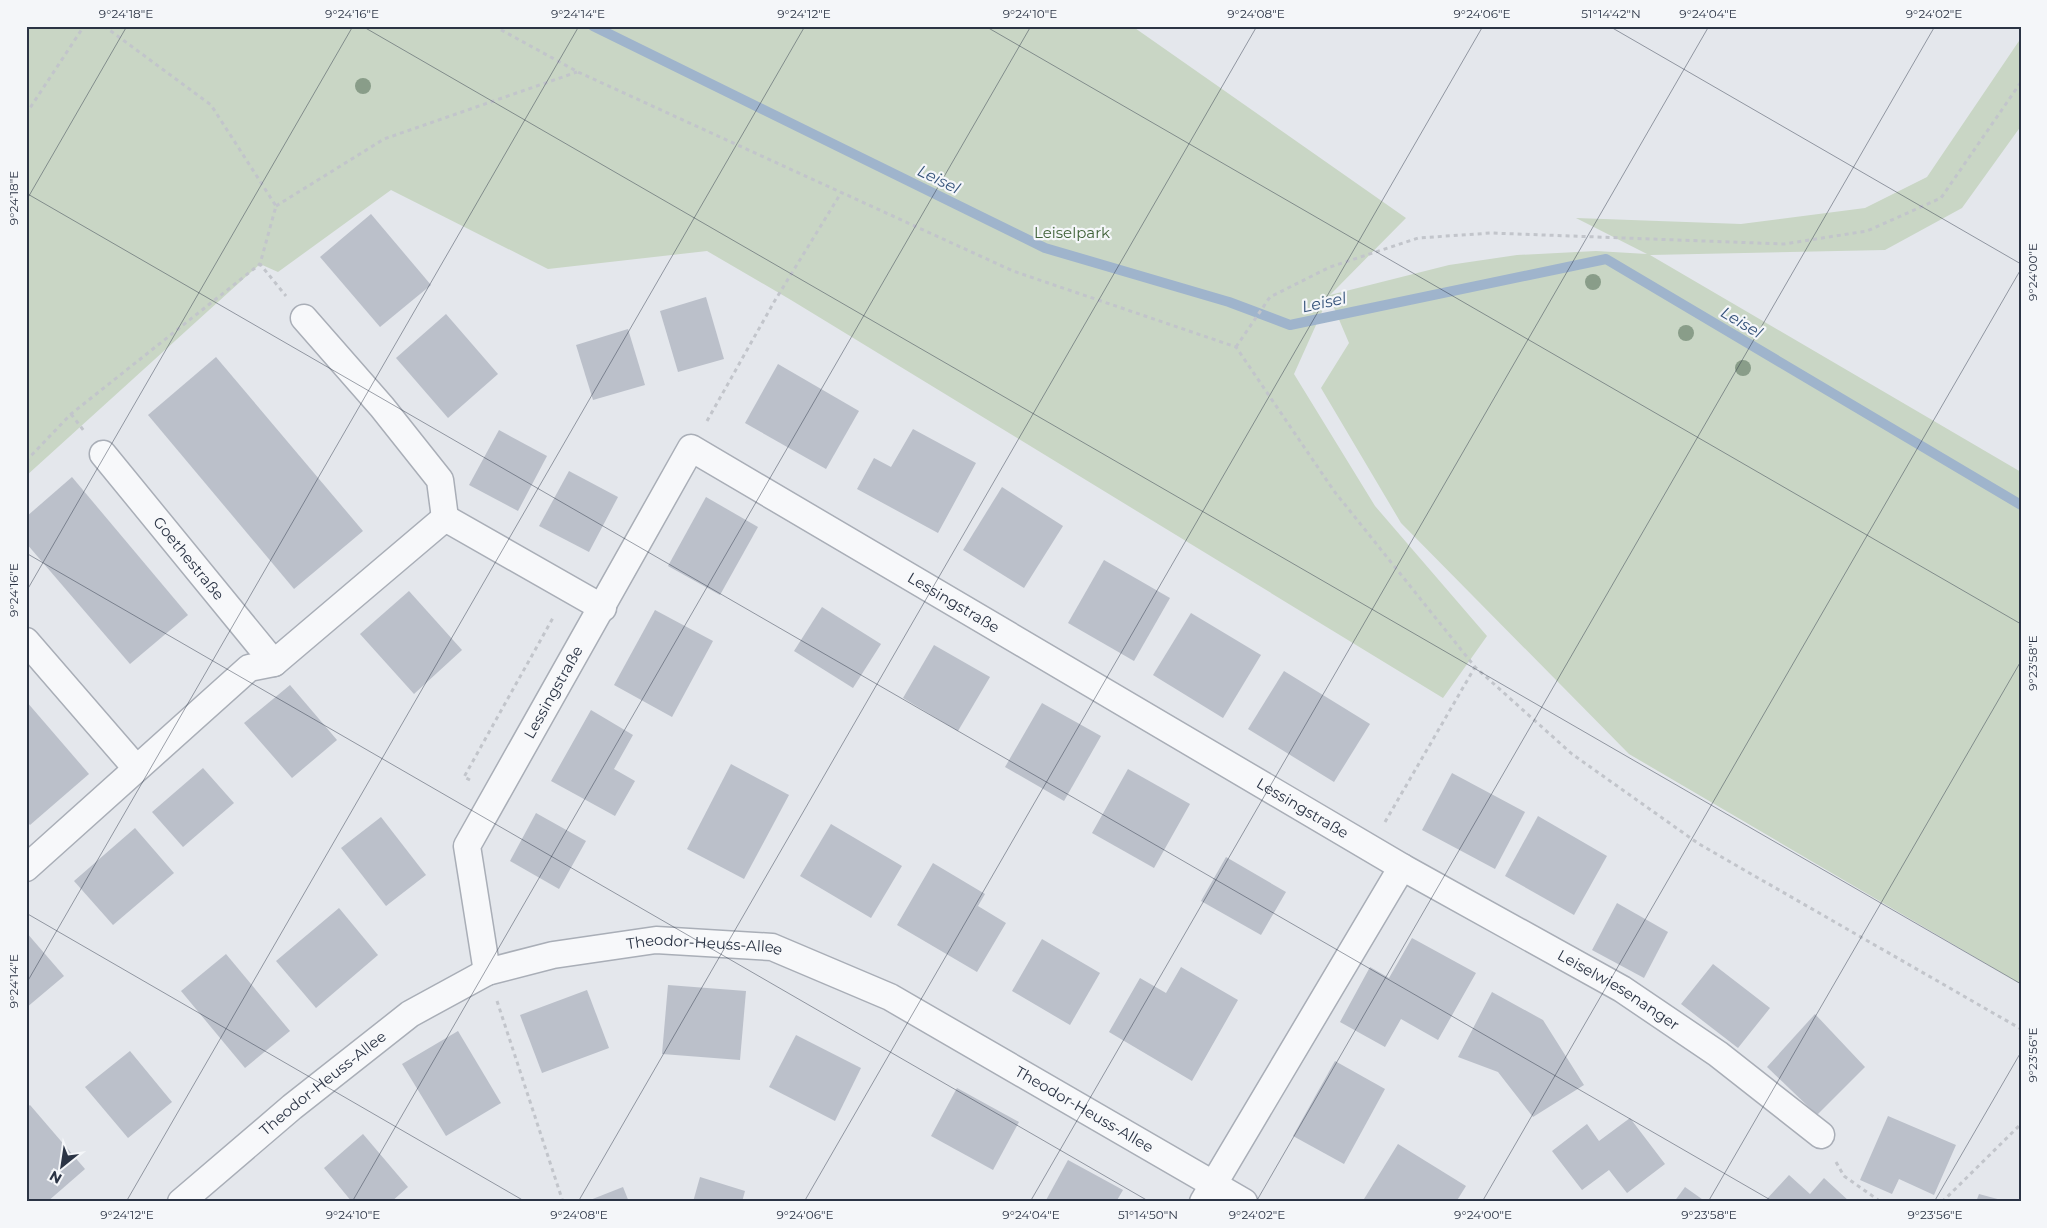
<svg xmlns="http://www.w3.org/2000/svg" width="2047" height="1228" font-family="Montserrat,sans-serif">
<rect width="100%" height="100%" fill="#e4e7ec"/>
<path fill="#c9d6c5" d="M26 26H1132L1406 218 1330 295 1449 265 1517 255 1596 251 1647 254 1576 218 1741 224 1865 208 1927 177 2021 38V126L1962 208 1885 250 1650 255 2021 472V984L1629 754 1401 523 1321 388 1349 343 1329 296 1294 374 1375 506 1487 636 1443 698 791 300 707 251 548 269 391 190 278 272 260 264 26 476Z"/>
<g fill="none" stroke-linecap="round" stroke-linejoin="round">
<path stroke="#9fb4cc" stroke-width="10" d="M593 26 1045 248 1229 302 1290 325 1606 259 2021 505"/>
</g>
<g fill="#bbc0ca">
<path d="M371 214 431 285 380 327 320 257Z"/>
<path d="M706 297 724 359 678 372 660 311Z"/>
<path d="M446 314 498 374 448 418 396 358Z"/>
<path d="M628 329 645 385 593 400 576 345Z"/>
<path d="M216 357 363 531 294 589 148 415Z"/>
<path d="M778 364 859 411 826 469 745 423Z"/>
<path d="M913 429 976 463 938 533 857 489 874 458 891 467Z"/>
<path d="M499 430 547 456 518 511 469 485Z"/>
<path d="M569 471 618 497 589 552 539 526Z"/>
<path d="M72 477 188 615 130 664 26 543V517Z"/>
<path d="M1002 487 1063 526 1024 588 963 550Z"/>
<path d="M706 497 758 527 720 595 668 566Z"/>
<path d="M1104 560 1170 598 1134 661 1068 623Z"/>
<path d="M409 591 462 650 414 694 360 634Z"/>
<path d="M822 607 881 644 853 688 794 651Z"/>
<path d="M655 610 713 641 672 717 614 685Z"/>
<path d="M1191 613 1261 655 1223 718 1153 675Z"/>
<path d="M934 645 990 677 958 731 903 698Z"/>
<path d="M1284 671 1370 724 1334 782 1248 729Z"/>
<path d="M290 685 337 740 292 778 244 723Z"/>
<path d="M26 701 89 774 30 825 26 821Z"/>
<path d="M1042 703 1101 736 1064 801 1005 767Z"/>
<path d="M591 710 633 735 614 769 635 781 615 816 551 781Z"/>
<path d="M731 764 789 795 744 879 687 849Z"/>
<path d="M203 768 234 803 183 847 152 812Z"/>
<path d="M1128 769 1190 804 1154 868 1092 833Z"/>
<path d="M1452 773 1525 812 1495 869 1422 830Z"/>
<path d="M536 813 586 841 559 889 510 861Z"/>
<path d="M1538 816 1607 856 1574 915 1505 876Z"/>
<path d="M381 817 426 875 386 906 341 848Z"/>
<path d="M831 824 902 866 871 918 800 876Z"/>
<path d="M135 828 174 873 113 925 74 881Z"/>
<path d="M1226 857 1286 892 1261 935 1201 901Z"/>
<path d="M933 863 985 894 978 906 1006 923 977 972 897 925Z"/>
<path d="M1617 903 1668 932 1644 978 1592 950Z"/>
<path d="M339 908 378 955 316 1008 276 961Z"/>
<path d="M26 932 64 976 26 1008Z"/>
<path d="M1412 938 1476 973 1438 1040 1401 1019 1385 1047 1340 1022 1370 967 1389 978Z"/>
<path d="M1042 939 1100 973 1070 1025 1012 991Z"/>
<path d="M226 954 290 1031 245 1068 181 991Z"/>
<path d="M1713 964 1770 1008 1738 1048 1681 1004Z"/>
<path d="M1181 967 1238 1000 1192 1081 1109 1032 1140 978 1166 993Z"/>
<path d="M668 985 746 991 740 1060 662 1054Z"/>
<path d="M587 990 609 1048 542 1073 520 1015Z"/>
<path d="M1492 992 1543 1020 1584 1085 1533 1117 1498 1072 1458 1057Z"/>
<path d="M1815 1014 1865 1067 1817 1115 1767 1067Z"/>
<path d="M458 1031 501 1103 446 1136 402 1064Z"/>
<path d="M796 1035 861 1068 835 1121 769 1087Z"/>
<path d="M130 1051 172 1102 128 1138 85 1087Z"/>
<path d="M1335 1061 1385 1089 1344 1164 1293 1136Z"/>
<path d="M957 1088 1019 1122 993 1170 931 1136Z"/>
<path d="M30 1105 85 1169 47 1202H26V1108Z"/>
<path d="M1888 1116 1956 1145 1934 1195 1899 1179 1892 1194 1860 1180Z"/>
<path d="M1630 1118 1665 1164 1627 1193 1609 1170 1582 1190 1552 1151 1587 1124 1599 1141Z"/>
<path d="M363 1134 408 1187 391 1202H352L324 1168Z"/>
<path d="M1398 1144 1466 1186 1456 1202H1368L1364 1199Z"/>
<path d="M1068 1160 1123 1190 1116 1202H1045Z"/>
<path d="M1789 1175 1810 1194 1824 1178 1850 1202H1764Z"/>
<path d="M700 1177 745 1191 742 1202H693Z"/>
<path d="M623 1187 629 1202H585Z"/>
<path d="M1685 1187 1706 1202H1674Z"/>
<path d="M1979 1194 2005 1201 2004 1202H1976Z"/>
</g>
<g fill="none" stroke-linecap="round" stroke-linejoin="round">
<g stroke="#a9aeb7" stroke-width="29">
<g id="street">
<path d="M304 318 382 407 440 480 445 518"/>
<path id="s1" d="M103 454 274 663"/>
<path d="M26 641 136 768"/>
<path id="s2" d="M1402 867 1622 989 1718 1054 1821 1135"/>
<path d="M26 868 249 668 274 663 445 518 603 608"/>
<path id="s3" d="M487 972 467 846 691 448 1402 867 1203 1202"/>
<path id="s4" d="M181 1202 292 1107 410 1014 487 972 553 955 656 940 772 947 890 997 1244 1202"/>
</g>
</g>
<g stroke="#c2c5cb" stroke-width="3" stroke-dasharray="4 4" stroke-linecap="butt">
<path d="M104 26 211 105 276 206 260 264 286 296"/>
<path d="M494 26 578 72 1013 271 1236 347 1334 491 1475 667 1572 754 1699 844 2021 1029"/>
<path d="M26 114 84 26"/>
<path d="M276 206 384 139 577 72"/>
<path d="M1236 347 1270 297 1330 267 1418 238 1491 233 1784 244 1867 231 1941 198 2021 82"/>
<path d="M71 414 84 431"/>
<path d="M707 421 774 302 841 193"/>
<path d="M26 461 71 414 260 264"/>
<path d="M470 780 464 777 554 616"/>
<path d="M1385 822 1475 667"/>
<path d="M497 1001 563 1202"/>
<path d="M1836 1162 1844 1176 1881 1202"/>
<path d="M1942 1202 2021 1124"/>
</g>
<use href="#street" stroke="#f7f8fa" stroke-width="26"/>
</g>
<g fill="#899d89">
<circle cx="363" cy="86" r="8"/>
<circle cx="1593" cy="282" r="8"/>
<circle cx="1686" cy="333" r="8"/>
<circle cx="1743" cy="368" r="8"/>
</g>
<path fill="none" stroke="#2b3445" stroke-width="1" stroke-opacity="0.45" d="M362 26 2021 984M985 26 2021 624M1609 26 2021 264M26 193 1774 1202M26 201 127 26M26 553 1150 1202M26 592 353 26M26 913 526 1202M26 984 579 26M126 1202 805 26M352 1202 1031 26M578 1202 1257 26M804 1202 1483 26M1030 1202 1709 26M1256 1202 1935 26M1482 1202 2021 269M1708 1202 2021 661M1934 1202 2021 1052"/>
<g text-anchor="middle" stroke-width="4.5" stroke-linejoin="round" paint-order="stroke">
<g font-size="15" fill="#3f6138" stroke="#f4f6f9">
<text x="1072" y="238">Leiselpark</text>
</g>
<g font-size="15" fill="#2b3445" stroke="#f4f6f9">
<text dy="5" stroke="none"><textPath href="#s1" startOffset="135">Goethestraße</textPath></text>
<text dy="5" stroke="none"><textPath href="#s3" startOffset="889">Lessingstraße</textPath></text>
<text dy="5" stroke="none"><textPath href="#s3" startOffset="304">Lessingstraße</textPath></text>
<text dy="5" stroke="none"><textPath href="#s3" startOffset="1294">Lessingstraße</textPath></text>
<text dy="5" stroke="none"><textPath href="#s4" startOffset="605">Theodor-Heuss-Allee</textPath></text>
<text dy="5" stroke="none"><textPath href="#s2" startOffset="249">Leiselwiesenanger</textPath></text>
<text dy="5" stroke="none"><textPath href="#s4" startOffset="185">Theodor-Heuss-Allee</textPath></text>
<text dy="5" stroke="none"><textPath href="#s4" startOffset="1025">Theodor-Heuss-Allee</textPath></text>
</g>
<g font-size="16" font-style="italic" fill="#34527a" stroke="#f4f6f9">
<text transform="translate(939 179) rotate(26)" y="6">Leisel</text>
<text transform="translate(1324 302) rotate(-12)" y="6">Leisel</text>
<text transform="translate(1742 322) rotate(31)" y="6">Leisel</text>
</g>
</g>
<rect width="2047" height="1228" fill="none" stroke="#f4f6f9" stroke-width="55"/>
<g transform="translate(62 1166) rotate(210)" stroke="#f4f6f9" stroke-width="4" paint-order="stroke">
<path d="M0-4L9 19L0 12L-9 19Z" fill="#2b3445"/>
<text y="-8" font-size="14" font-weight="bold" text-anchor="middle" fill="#2b3445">N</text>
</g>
<rect x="28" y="28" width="1992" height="1172" fill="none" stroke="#2b3445" stroke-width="2"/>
<g font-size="12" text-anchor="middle" fill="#2b3445">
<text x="126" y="18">9°24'18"E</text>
<text x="352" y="18">9°24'16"E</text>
<text x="578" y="18">9°24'14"E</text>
<text x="804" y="18">9°24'12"E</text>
<text x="1030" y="18">9°24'10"E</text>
<text x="1256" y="18">9°24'08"E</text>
<text x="1482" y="18">9°24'06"E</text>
<text x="1611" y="18">51°14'42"N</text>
<text x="1708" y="18">9°24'04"E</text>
<text x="1934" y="18">9°24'02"E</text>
<text transform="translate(14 198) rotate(-90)" y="4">9°24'18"E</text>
<text transform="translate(2033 272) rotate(-90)" y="4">9°24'00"E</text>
<text transform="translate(14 590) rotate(-90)" y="4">9°24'16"E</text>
<text transform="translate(2033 663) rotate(-90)" y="4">9°23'58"E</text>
<text transform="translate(14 981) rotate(-90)" y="4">9°24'14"E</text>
<text transform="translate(2033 1055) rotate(-90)" y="4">9°23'56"E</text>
<text x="127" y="1219">9°24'12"E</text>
<text x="353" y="1219">9°24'10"E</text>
<text x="579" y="1219">9°24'08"E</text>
<text x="805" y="1219">9°24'06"E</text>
<text x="1031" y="1219">9°24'04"E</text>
<text x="1148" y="1219">51°14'50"N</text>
<text x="1257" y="1219">9°24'02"E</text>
<text x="1483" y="1219">9°24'00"E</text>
<text x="1709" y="1219">9°23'58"E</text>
<text x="1935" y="1219">9°23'56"E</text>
</g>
</svg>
